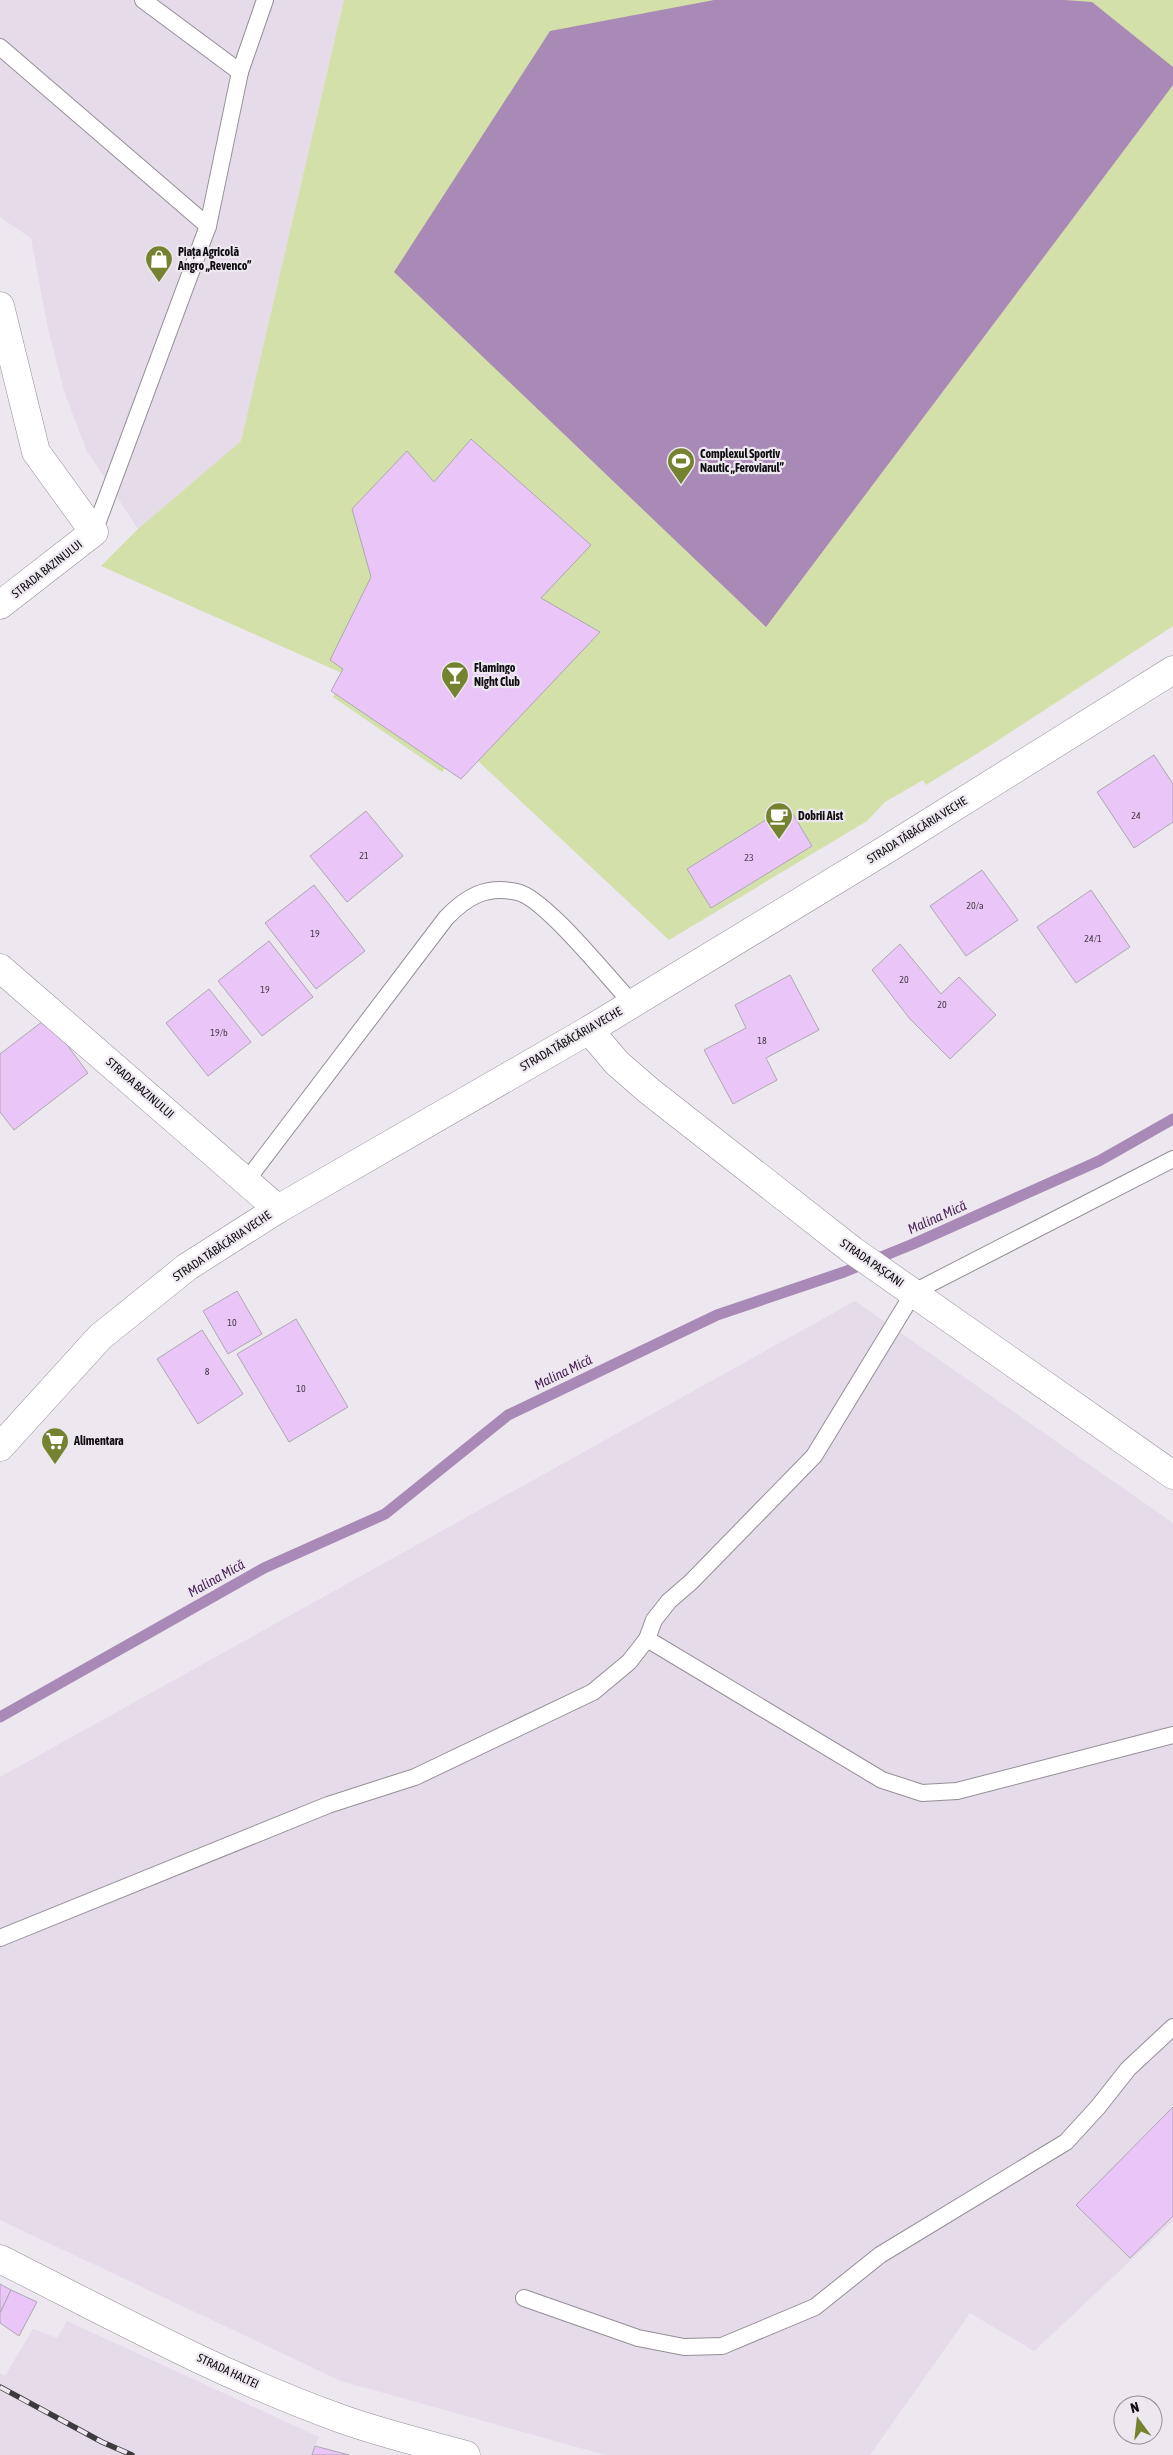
<svg xmlns="http://www.w3.org/2000/svg" width="1173" height="2455" font-family="'Asap Condensed',sans-serif">
<rect width="100%" height="100%" fill="#ede7ef"/>
<g fill="#e5dbe9">
<path d="M0 0H344L241 441 138 529 87 451 65 394 48 329 31 238 0 217Z"/>
<path d="M855 1301 1173 1523V2221L1034 2351 970 2313 870 2455H605L341 2381 0 2220V1777Z"/>
<path d="M67 2321 319 2437 315 2446 349 2455H0V2373L5 2376 33 2329 57 2338Z"/>
</g>
<path fill="#d4e0aa" d="M344 0H1173V626L991 745 926 785 923 780 885 802 867 821 669 940 463 747 442 772 333 697 346 675 101 566 138 529 241 441Z"/>
<path fill="#a989b6" d="M714 0H1065L1092 2 1173 67V85L766 627 394 272 550 31Z"/>
<g fill="none" stroke-linecap="round" stroke-linejoin="round">
<path stroke="#a989b6" stroke-width="11" d="M0 1717 264 1568 385 1514 508 1415 717 1315 844 1272 913 1244 1099 1161 1173 1119"/>
</g>
<g fill="#e9c6f7" stroke="#ada8b0">
<path d="M471 439 591 545 541 598 600 632 461 779 331 691 343 669 330 660 371 577 352 509 407 451 434 482Z"/>
<path d="M1154 755 1173 784V822L1134 848 1097 792Z"/>
<path d="M788 806 812 846 711 908 687 869Z"/>
<path d="M366 811 403 856 347 902 310 856Z"/>
<path d="M982 870 1018 920 966 956 930 906Z"/>
<path d="M314 885 365 951 316 989 265 923Z"/>
<path d="M1091 890 1130 947 1076 983 1037 927Z"/>
<path d="M269 941 313 997 262 1036 218 981Z"/>
<path d="M900 944 941 994 959 977 996 1015 950 1059 910 1019 872 970Z"/>
<path d="M790 975 819 1030 766 1058 777 1080 733 1104 704 1050 746 1028 735 1005Z"/>
<path d="M209 989 251 1042 208 1076 166 1023Z"/>
<path d="M47 1018 88 1073 14 1130 0 1112V1054Z"/>
<path d="M237 1291 262 1334 228 1354 203 1311Z"/>
<path d="M296 1319 348 1407 289 1442 237 1354Z"/>
<path d="M202 1330 243 1394 198 1424 157 1359Z"/>
<path d="M1173 2107V2216L1130 2258 1076 2205Z"/>
<path d="M0 2284 11 2290 0 2313Z"/>
<path d="M11 2290 37 2302 19 2336 0 2323V2313Z"/>
<path d="M315 2446 349 2455H312Z"/>
</g>
<g fill="none" stroke-linecap="round" stroke-linejoin="round">
<g stroke="#948f96" stroke-width="18">
<g id="lane">
<path d="M143 0 240 72 265 0"/>
<path d="M0 47 208 226 240 72"/>
<path d="M94 532 208 226"/>
<path d="M247 1180 446 918C466 897 486 885 517 892 544 897 610 980 632 1003"/>
<path d="M647 1639 882 1780 922 1793 957 1791 1173 1735"/>
<path d="M0 1938 328 1805 415 1777 593 1692 629 1662 647 1639 654 1620 669 1601 691 1582 814 1456 914 1292 1173 1159"/>
<path d="M524 2298 638 2338 684 2347 722 2346 815 2307 880 2255 1066 2142 1098 2107 1128 2069 1173 2027"/>
</g>
</g>
<g stroke="#948f96" stroke-width="29">
<g id="street">
<path d="M0 306 36 452 94 532 0 605"/>
<path d="M0 968 278 1209"/>
<path d="M589 1030 617 1063 648 1090 852 1250 1173 1475"/>
<path d="M0 1447 100 1337 187 1267 278 1209 589 1030 887 849 1173 670"/>
<path d="M0 2259C111 2315 222 2376 339 2418 380 2433 423 2443 466 2455"/>
</g>
</g>
<use href="#lane" stroke="#fff" stroke-width="16"/>
<use href="#street" stroke="#fff" stroke-width="28"/>
<g stroke="#3e3b3e" stroke-width="5.5">
<path id="rail" d="M0 2387 102 2442 132 2455"/>
</g>
<use href="#rail" stroke="#ede7ef" stroke-width="4" stroke-dasharray="11" stroke-linecap="butt"/>
</g>
<defs>
<g id="shop-pin" transform="scale(1.4375)"><path d="M0 17L-7.5 6A9.5 9.5 0 1 1 7.5 6Z" fill="#758331" stroke="#ede7ef"/><path d="M-5-2.5h2.3a2.7 3.5 0 0 1 5.4 0H5L5.5 6h-11ZM-1.5-2.5h3a1.5 2.3 0 0 0-3 0Z" fill="#fff"/></g>
<g id="stadium-pin" transform="scale(1.4375)"><path d="M0 17L-7.5 6A9.5 9.5 0 1 1 7.5 6Z" fill="#758331" stroke="#ede7ef"/><path d="M0-5a6.5 5 0 1 0 0 10a6.5 5 0 1 0 0-10ZM-3.5-1.8h7v3.6h-7Z" fill="#fff"/></g>
<g id="bar-pin" transform="scale(1.4375)"><path d="M0 17L-7.5 6A9.5 9.5 0 1 1 7.5 6Z" fill="#758331" stroke="#ede7ef"/><path d="M-6-5H6L.8 .8V4.5H3.5V6h-7V4.5H-.8V.8Z" fill="#fff"/></g>
<g id="cafe-pin" transform="scale(1.4375)"><path d="M0 17L-7.5 6A9.5 9.5 0 1 1 7.5 6Z" fill="#758331" stroke="#ede7ef"/><path d="M-5.5-4.5H6V0H3Q3 3.5 0 3.5H-2.5Q-5.5 3.5-5.5 0ZM3-3.2v2h1.7v-2ZM-6 4.5H4V6H-6Z" fill="#fff"/></g>
<g id="supermarket-pin" transform="scale(1.4375)"><path d="M0 17L-7.5 6A9.5 9.5 0 1 1 7.5 6Z" fill="#758331" stroke="#ede7ef"/><path d="M-6-5.5h2.5l.6 2H6L4.5 2H-2.5L-4.4-4H-6ZM-1.5 3.2a1.3 1.3 0 1 0 .1 0ZM3 3.2a1.3 1.3 0 1 0 .1 0Z" fill="#fff"/></g>
</defs>
<g fill-rule="evenodd">
<use href="#shop-pin" x="159" y="259"/>
<use href="#stadium-pin" x="681" y="461"/>
<use href="#bar-pin" x="455" y="675"/>
<use href="#cafe-pin" x="779" y="816"/>
<use href="#supermarket-pin" x="55" y="1441"/>
</g>
<g text-anchor="middle" stroke-width="4.5" stroke-linejoin="round" paint-order="stroke">
<g font-size="10" fill="#463b49">
<text x="1136" y="819">24</text>
<text x="364" y="859">21</text>
<text x="749" y="861">23</text>
<text x="975" y="909">20/a</text>
<text x="315" y="937">19</text>
<text x="1093" y="942">24/1</text>
<text x="904" y="983">20</text>
<text x="265" y="993">19</text>
<text x="942" y="1008">20</text>
<text x="219" y="1036">19/b</text>
<text x="762" y="1044">18</text>
<text x="232" y="1326">10</text>
<text x="207" y="1375">8</text>
<text x="301" y="1392">10</text>
</g>
<g font-size="12" font-weight="bold" fill="#0f0d0f" stroke="#ede7ef" text-anchor="start">
<text x="178" y="256">Piața Agricolă<tspan x="178" dy="14">Angro „Revenco”</tspan></text>
<text x="700" y="458">Complexul Sportiv<tspan x="700" dy="14">Nautic „Feroviarul”</tspan></text>
<text x="474" y="672">Flamingo<tspan x="474" dy="14">Night Club</tspan></text>
<text x="798" y="820">Dobrii Aist</text>
<text x="74" y="1445">Alimentara</text>
</g>
<g font-size="12" fill="#0f0d0f" stroke="#ede7ef">
<text transform="translate(47 569) rotate(-38)" y="4">STRADA BAZINULUI</text>
<text transform="translate(917 830) rotate(-32)" y="4">STRADA TĂBĂCĂRIA VECHE</text>
<text transform="translate(571 1039) rotate(-30)" y="4">STRADA TĂBĂCĂRIA VECHE</text>
<text transform="translate(140 1088) rotate(41)" y="4">STRADA BAZINULUI</text>
<text transform="translate(222 1246) rotate(-34)" y="4">STRADA TĂBĂCĂRIA VECHE</text>
<text transform="translate(872 1263) rotate(35)" y="4">STRADA PAȘCANI</text>
<text transform="translate(228 2371) rotate(25)" y="4">STRADA HALTEI</text>
</g>
<g font-size="14" font-style="italic" fill="#481f57" stroke="#ede7ef">
<text transform="translate(937 1217) rotate(-24)" y="5">Malina Mică</text>
<text transform="translate(563 1372) rotate(-26)" y="5">Malina Mică</text>
<text transform="translate(216 1578) rotate(-29)" y="5">Malina Mică</text>
</g>
</g>
<g transform="translate(1138 2420) rotate(345)"><circle r="24" fill="#ede7ef" stroke="#949095"/>
<path d="M0-4L9 19L0 12L-9 19Z" fill="#758331"/>
<text y="-8" font-size="14" font-weight="bold" text-anchor="middle" fill="#0f0d0f">N</text>
</g>
</svg>
